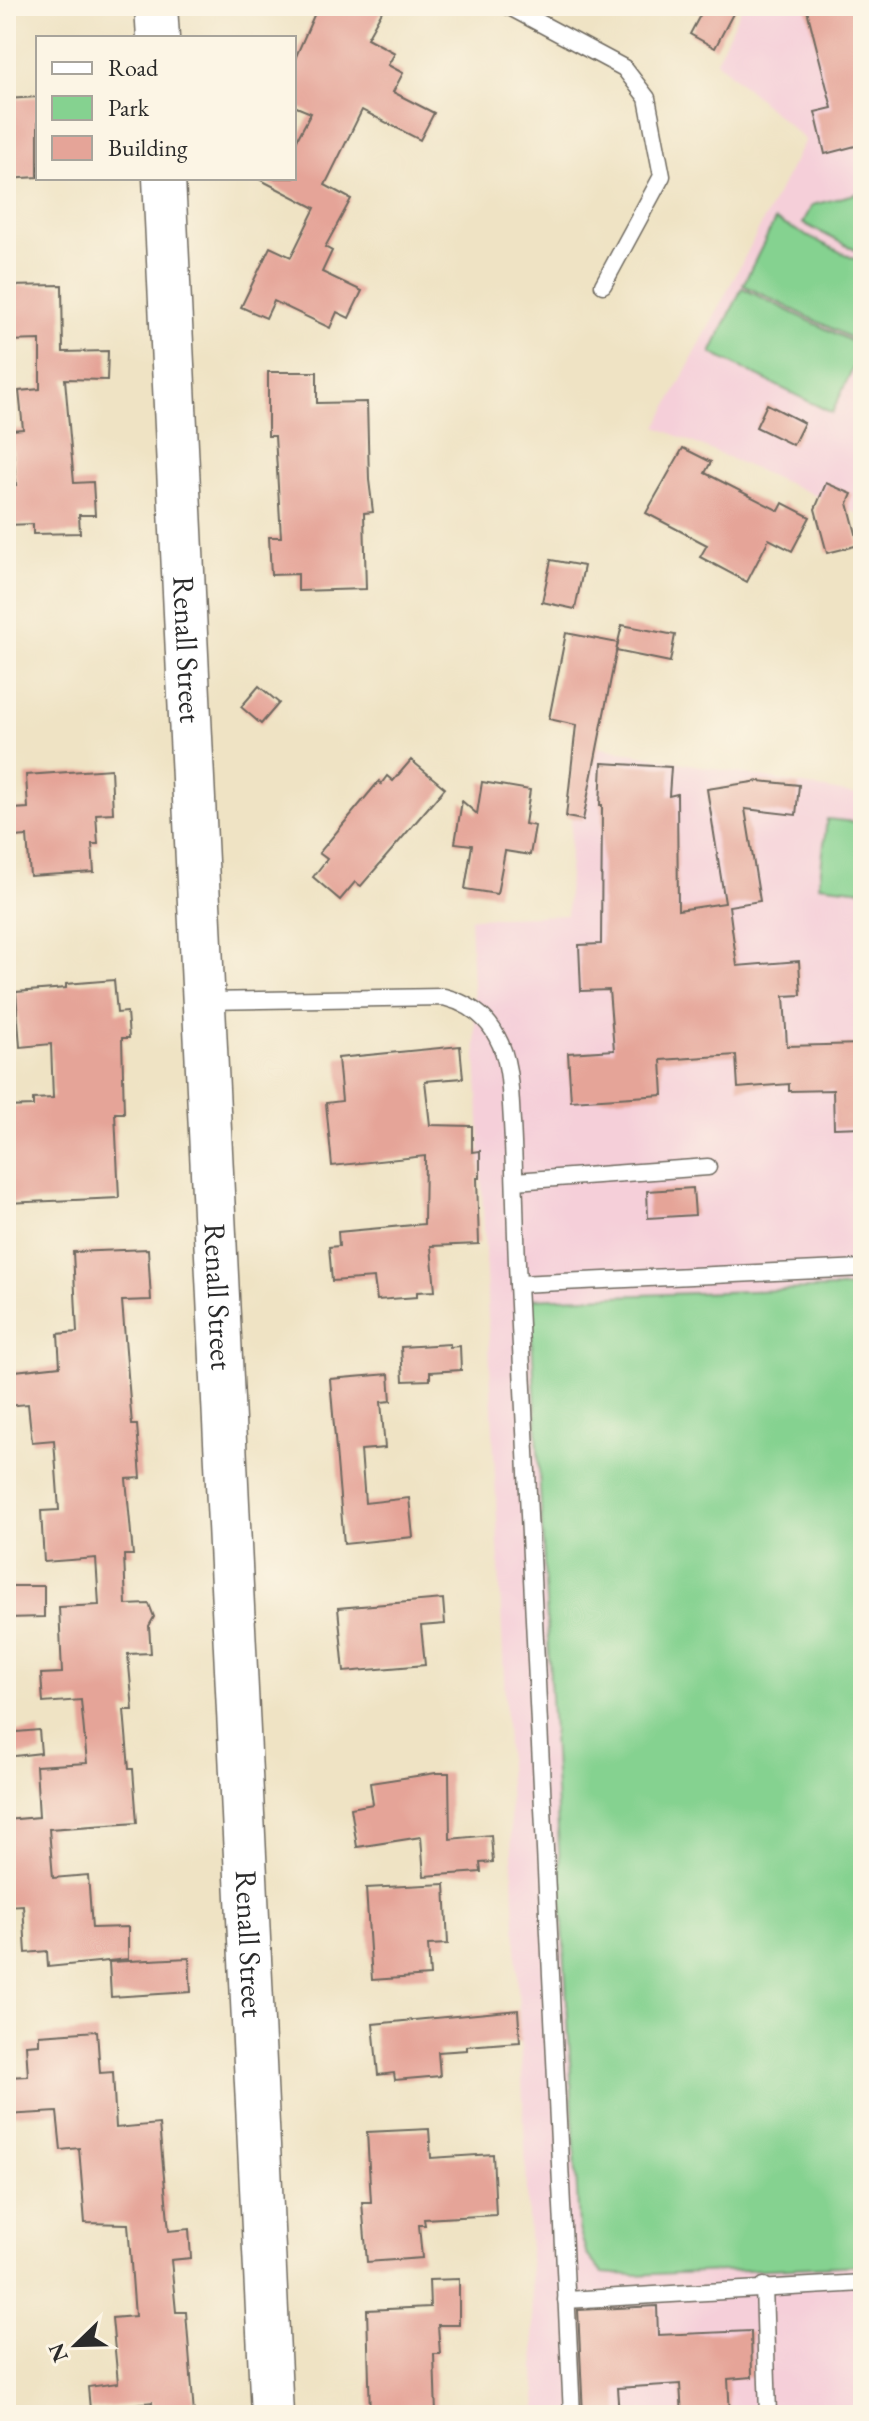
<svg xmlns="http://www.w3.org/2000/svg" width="869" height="2421" font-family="'EB Garamond',serif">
<rect width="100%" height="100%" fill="#fcf5e5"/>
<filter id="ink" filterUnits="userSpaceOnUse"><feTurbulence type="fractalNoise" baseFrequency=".0125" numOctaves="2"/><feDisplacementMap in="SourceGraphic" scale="16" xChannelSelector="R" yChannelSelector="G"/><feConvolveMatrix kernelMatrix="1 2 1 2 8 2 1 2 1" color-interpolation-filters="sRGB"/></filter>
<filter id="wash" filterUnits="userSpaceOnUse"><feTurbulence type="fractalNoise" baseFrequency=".006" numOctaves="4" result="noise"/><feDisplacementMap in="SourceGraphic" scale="32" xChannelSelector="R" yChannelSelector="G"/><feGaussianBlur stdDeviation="1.8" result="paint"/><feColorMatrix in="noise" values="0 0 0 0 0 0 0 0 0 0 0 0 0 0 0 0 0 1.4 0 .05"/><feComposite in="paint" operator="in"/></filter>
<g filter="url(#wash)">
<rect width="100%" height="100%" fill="#efe3c4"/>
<g fill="#f5cfd9">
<path d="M742 6H863V516L657 427 805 140 716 61Z"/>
<path d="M575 743 863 796V2415H537L470 918 567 915Z"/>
</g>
<g fill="#85d290" stroke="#587e5e" stroke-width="2">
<path d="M863 192V254L803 223 812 205Z"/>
<path d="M775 220 863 263V344L743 285Z"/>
<path d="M742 288 863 347 832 413 711 353Z"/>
<path d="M827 819 863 823V890L819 885Z"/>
<path d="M863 1287V2265L633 2275 602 2273 587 2255 579 2229 530 1299Z"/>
</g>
<g id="blocks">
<g fill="#e5a498">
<path d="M318 6H385L367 38 395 53 388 65 403 73 393 92 434 113 420 140 362 110 325 185 351 199 325 247 332 251 322 272 362 291 349 318 337 312 330 328 274 301 266 318 241 307 270 247 291 257 315 208 257 178H294V145L311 113 294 106V61Z"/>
<path d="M705 6H737L715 48 690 34Z"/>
<path d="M806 6H863V144L825 154 815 112 832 108Z"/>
<path d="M38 97V177L6 179V99Z"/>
<path d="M62 285 63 352 108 351 107 380 65 379 74 483 93 482 95 515H79L80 533 33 534V524L6 525V486L16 485 11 430 23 429 19 391 40 389V340L6 341V286Z"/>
<path d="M268 372H317V403L367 402 369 480 373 512 364 513 366 589 298 591V574L271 575 269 537H281L275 436H268Z"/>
<path d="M767 404 804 423 793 445 756 427Z"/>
<path d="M683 448 711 462 705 473 779 511 783 503 810 517 792 551 769 539 747 582 700 557 707 545 646 513Z"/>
<path d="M826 483 852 494 848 503 859 545 827 553 815 509Z"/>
<path d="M551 560 584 566 575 609 542 602Z"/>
<path d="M622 625 675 635 670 662 616 651Z"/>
<path d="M566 633 618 643 583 820 566 817 576 725 549 719Z"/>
<path d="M259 686 279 703 261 724 241 707Z"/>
<path d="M411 760 445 788 361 886 355 882 340 900 313 877 327 859 319 853 379 781 381 784 387 776 393 781Z"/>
<path d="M602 763 671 767 669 796 677 794 678 910 725 903 707 789 759 781 799 785 796 815 745 809 760 901 729 906 737 966 799 961 801 995 784 996 787 1046 863 1044V1127L834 1128 833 1090 789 1091V1084L738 1088 736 1055 661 1060 663 1095 571 1101 568 1053 614 1050 609 990 581 991 579 945 601 944 602 805H600Z"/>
<path d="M111 769 113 813 96 814 98 844H92L94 872 30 876 27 836 14 837 13 809 28 808 26 775Z"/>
<path d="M482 782 530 790 525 824 535 826 530 855 505 851 497 894 465 889 472 845 455 843 462 801 477 814Z"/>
<path d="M114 980 117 1013 127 1012 129 1038H122L124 1113H115L119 1198 6 1203V1107L33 1106V1099L53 1098 51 1044 20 1047 16 992 66 988V984Z"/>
<path d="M460 1046 463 1078 425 1081 430 1125 472 1126V1152L480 1151V1178H477L479 1244 431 1246 435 1291 417 1292V1297L377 1300 374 1278 332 1281 329 1247 339 1246 338 1232 424 1224 425 1156 332 1166 326 1103 342 1101 338 1058Z"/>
<path d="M693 1188 695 1215 648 1218 647 1191Z"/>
<path d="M148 1249 151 1300 122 1301 132 1425H137L141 1478 126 1479 133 1555H124L126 1605 149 1604 154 1617 149 1626 151 1653 128 1654 133 1710H124L129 1769H133L137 1823 49 1829 53 1878 88 1875 92 1928 128 1927V1959L48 1967 47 1951 26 1953 23 1905 6 1906V1820L39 1817 36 1766 87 1763 81 1700 43 1703 41 1674 62 1673 59 1607 99 1605 96 1558 44 1562 41 1511 59 1510 54 1440 32 1442 28 1404 6 1406V1372L60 1366 58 1334 77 1332 73 1252Z"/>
<path d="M450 1344V1347L460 1346 461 1370 430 1372V1380L403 1381 401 1347Z"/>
<path d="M389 1374 391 1401 381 1402 385 1448 361 1450 365 1503 409 1498 413 1537 344 1544 330 1379Z"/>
<path d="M6 1586H44V1617L6 1618Z"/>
<path d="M443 1599 445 1624 421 1626 425 1665 344 1672 338 1608Z"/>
<path d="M39 1730 41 1753 6 1757V1733Z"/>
<path d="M436 1773H449L450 1839 491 1835 493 1862 480 1863 481 1872 424 1876 421 1837 357 1847 351 1808 373 1804 370 1783Z"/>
<path d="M445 1884 448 1944 428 1945 430 1976 372 1980 366 1888Z"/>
<path d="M189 1958 191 1992 111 1997 109 1962Z"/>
<path d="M518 2010 520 2042 467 2046V2050L438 2052 440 2076 395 2080 394 2073 378 2075 373 2024Z"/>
<path d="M97 2031 100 2073 113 2072 116 2128 159 2124 169 2231 189 2229 191 2258 171 2260 176 2312H186L194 2415H153L152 2402 90 2409 88 2387 118 2383 112 2318 135 2316 128 2224 85 2223 79 2148 61 2150 57 2112 6 2115V2077L28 2076 26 2045 39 2044V2035Z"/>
<path d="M429 2129 431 2158 493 2154 496 2215 424 2219 425 2225H419L422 2258 367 2262 362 2202H371L367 2132Z"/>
<path d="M459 2279V2325H438L440 2354H434L436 2415H370L367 2310 430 2307 429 2280Z"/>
<path d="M657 2306 658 2335 751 2331 752 2377 728 2379 730 2415H682L680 2384 617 2388 619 2415H583L578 2310Z"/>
</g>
</g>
</g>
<g filter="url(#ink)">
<use href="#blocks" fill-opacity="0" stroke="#706b61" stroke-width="2"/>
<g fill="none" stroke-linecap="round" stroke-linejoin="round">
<g stroke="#706b61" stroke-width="19">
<g id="service">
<path d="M508 6 624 68 647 98 662 176 603 285"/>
<path d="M205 1001 444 997C467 1003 486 1015 497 1037 511 1062 510 1094 512 1122 515 1176 515 1230 518 1284L572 2415"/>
<path d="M515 1181 708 1167"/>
<path d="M518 1284 863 1268"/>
<path d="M764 2286 768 2415"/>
<path d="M566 2300 863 2283"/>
</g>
</g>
<g stroke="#706b61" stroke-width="45">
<g id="tertiary">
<path d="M156 6 158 38"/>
<path id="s1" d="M164 178 272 2415"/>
</g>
</g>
<use href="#service" stroke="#fff" stroke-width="16"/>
<use href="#tertiary" stroke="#fff" stroke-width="42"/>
</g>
</g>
<g text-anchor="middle" stroke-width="7" stroke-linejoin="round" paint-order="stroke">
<g font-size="30" fill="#2b2b2b" stroke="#fcf5e5">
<text dy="10" stroke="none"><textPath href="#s1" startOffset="472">Renall Street</textPath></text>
<text dy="10" stroke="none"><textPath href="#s1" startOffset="1120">Renall Street</textPath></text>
<text dy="10" stroke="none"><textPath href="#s1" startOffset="1768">Renall Street</textPath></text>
</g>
</g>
<rect width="869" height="2421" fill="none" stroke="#fcf5e5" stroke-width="32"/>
<rect x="36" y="36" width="260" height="144" fill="#fcf5e5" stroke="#a8a49b" stroke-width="2"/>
<rect x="52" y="62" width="40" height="12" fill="#ffffff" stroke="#a8a49b" stroke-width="2"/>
<text x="108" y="76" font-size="24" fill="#2b2b2b">Road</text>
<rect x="52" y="96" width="40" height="24" fill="#85d290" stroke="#a8a49b" stroke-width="2"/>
<text x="108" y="116" font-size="24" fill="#2b2b2b">Park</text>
<rect x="52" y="136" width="40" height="24" fill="#e5a498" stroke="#a8a49b" stroke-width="2"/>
<text x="108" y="156" font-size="24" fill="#2b2b2b">Building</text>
<g transform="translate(76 2345) rotate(247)" stroke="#fcf5e5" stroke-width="6" paint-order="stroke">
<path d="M0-6L14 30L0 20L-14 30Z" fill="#2b2b2b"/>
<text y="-12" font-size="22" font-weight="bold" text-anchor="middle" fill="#2b2b2b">N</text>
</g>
</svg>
